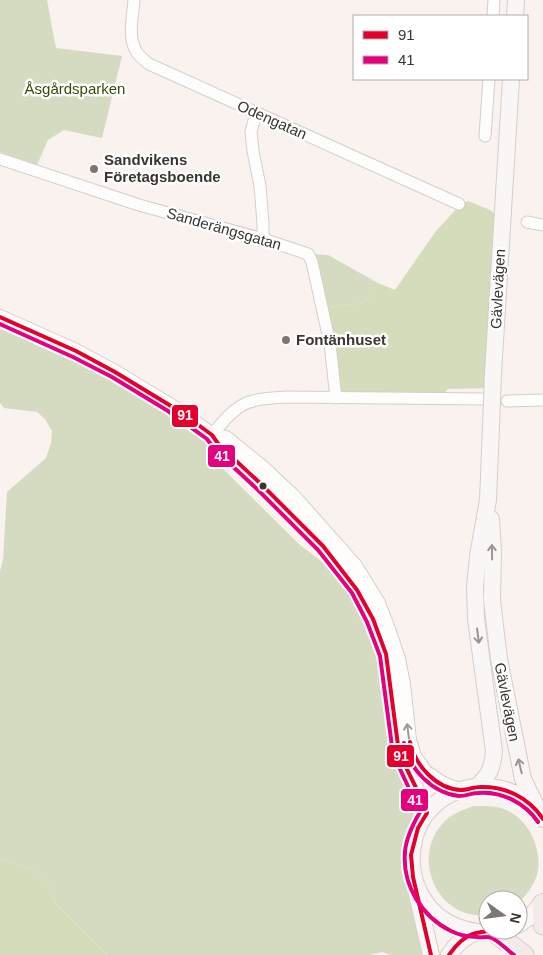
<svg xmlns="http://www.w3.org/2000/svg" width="543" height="955" font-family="Arial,sans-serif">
<rect width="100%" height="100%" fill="#f9f2ee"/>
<g fill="#d5dbc0">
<path d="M0 0H47L56 48 122 56 102 138 64 130 48 140 37 165 0 152Z"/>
<path d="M308 254 328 255 378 283 364 303 322 308Z"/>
<path d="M0 317 115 372 226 452 217 463 300 545 329 567 357 604 373 641 384 689 391 761 399 753 423 802 418 828 423 955H390L382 952 370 955H107L56 904 47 884 30 869 0 858V571L3 560 7 492 46 458 51 443 52 431 45 419 37 412 4 408 0 403Z"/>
<path d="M474 806C485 806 497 805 508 811 530 821 543 851 537 875 533 887 526 895 518 904V900H488V915C438 921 410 859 443 823 451 814 462 810 474 806Z"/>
</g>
<g fill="#d4dcbb">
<path d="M468 201 490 210 502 220 493 388 448 389 439 399 336 398 322 308 364 303 378 283 395 290 436 231 460 205Z"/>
<path d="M0 858 30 869 47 884 56 904 107 955H0Z"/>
</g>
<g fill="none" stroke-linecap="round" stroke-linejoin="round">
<g stroke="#d5ceca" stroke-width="13">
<g id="minor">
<path d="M134 0C133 15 128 35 135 49 138 56 144 60 149 64L459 204"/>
<path d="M493 16 494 0"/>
<path d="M256 113 251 132 253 151 260 186 263 223V239"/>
<path d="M485 136 489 79"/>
<path d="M0 159 139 205 263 239 308 254 312 262 330 344 336 398"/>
<path d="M527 222 543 225"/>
<path d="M507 401 543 400"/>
<path d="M212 435C238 402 246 399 287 397L483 399"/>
</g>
</g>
<g stroke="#d5ceca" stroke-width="16">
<g id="tertiary">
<path d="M0 317 76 351 115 372 171 406 193 421 212 435 219 445 261 484 323 546 357 590 373 619 386 654 391 686 399 753 408 773 423 802 427 813"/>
<path d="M212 435 226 438 264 469 293 496 355 566 378 603 389 632 398 659 403 684 409 740 414 756 425 772 443 784 459 790"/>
</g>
</g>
<g stroke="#d5ceca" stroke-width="18">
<g id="secondary">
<path d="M515 16 516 0"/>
<path d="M493 374 511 79"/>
<path d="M491 519 493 552 492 600 499 659 523 779 537 808"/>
<path d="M477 787C490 774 492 769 494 751L476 619 475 587 478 556 488 500 491 426"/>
<path d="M417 894 431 955"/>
<path d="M518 925 532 915 543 902"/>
<path d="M508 930C498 931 487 933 478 932 383 920 393 781 490 787 512 789 532 800 543 819"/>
<path d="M449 955C456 944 464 937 476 932"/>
</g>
</g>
<g stroke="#d2cecb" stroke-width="21">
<g id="trunk">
<path d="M542 904 543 925"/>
<path d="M493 931 524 955"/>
</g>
</g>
<use href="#minor" stroke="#fefdfc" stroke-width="11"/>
<use href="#tertiary" stroke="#fefdfc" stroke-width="14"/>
<use href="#secondary" stroke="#faf6f6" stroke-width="16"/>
<use href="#trunk" stroke="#f4eaea" stroke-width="19"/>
<g stroke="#d5ceca" stroke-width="18" stroke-linecap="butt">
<path id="secondary-bridge" d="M491 426 493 374"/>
</g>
<use href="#secondary-bridge" stroke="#faf6f6" stroke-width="16"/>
<g stroke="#fff" stroke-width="8">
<g id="bus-1">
<path d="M0 317 76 351 115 372 171 406 193 421 212 435 219 445 261 484 323 546 357 590 373 619 386 654 399 753 423 802 427 813 418 828 411 855 413 877 431 955"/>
<path d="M410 742C415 765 436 789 461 790 467 790 474 787 480 787 506 786 529 798 543 819"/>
<path d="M449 955C467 929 479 932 508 930"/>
</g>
</g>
<g stroke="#fff" stroke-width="8">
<g id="bus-2">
<path d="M0 324 73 357 112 377 168 411 189 426 207 439 215 450 257 489 318 550 352 593 367 622 380 656 393 754 420 812C413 824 406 838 405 852 402 885 422 917 451 931 459 935 468 937 477 937 482 938 488 936 492 938 500 942 507 950 514 955"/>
<path d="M404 743C409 769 432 793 459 796 466 796 472 793 478 793 502 791 525 803 538 822"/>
</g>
</g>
<use href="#bus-1" stroke="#e4002b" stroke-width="4"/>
<use href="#bus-2" stroke="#e5007d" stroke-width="4"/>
</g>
<defs><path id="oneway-shaft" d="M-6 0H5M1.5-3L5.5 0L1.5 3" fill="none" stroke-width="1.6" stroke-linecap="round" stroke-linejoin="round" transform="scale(1.25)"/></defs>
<g stroke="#9b9593">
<use href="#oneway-shaft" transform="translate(492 552) rotate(-91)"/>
<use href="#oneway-shaft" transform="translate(478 636) rotate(83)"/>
<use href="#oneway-shaft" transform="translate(520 766) rotate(-103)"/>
</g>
<use stroke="#9d9896" href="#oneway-shaft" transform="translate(408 731) rotate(-97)"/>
<g fill="#7e7672" stroke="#fff" stroke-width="2">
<circle cx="94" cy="169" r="5"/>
<circle cx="286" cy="340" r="5"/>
</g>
<circle fill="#3c3430" stroke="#fff" stroke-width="2" cx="263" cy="486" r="4.5"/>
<g text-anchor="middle" stroke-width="5" stroke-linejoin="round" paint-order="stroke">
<g font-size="15" fill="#374809" stroke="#fff">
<text x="75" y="94">Åsgårdsparken</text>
</g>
<g font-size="15" fill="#3c3430" stroke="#fff">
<text transform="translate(272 120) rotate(24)" y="5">Odengatan</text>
<text transform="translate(224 229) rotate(16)" y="5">Sanderängsgatan</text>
<text transform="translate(498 289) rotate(-87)" y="5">Gävlevägen</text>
<text transform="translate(507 702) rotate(79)" y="5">Gävlevägen</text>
</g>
<g font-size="15" font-weight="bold" fill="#3c3430" stroke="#fff" text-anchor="start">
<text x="104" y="165">Sandvikens<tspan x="104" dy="17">Företagsboende</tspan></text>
<text x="296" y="345">Fontänhuset</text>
</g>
</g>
<g stroke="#fff" stroke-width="2">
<rect x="171" y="404" width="28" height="24" rx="5" fill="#e4002b"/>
<rect x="207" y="444" width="29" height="24" rx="5" fill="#e5007d"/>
<rect x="386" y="744" width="29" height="24" rx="5" fill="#e4002b"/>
<rect x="400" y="788" width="29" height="24" rx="5" fill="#e5007d"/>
</g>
<g font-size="14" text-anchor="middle" font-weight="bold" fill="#fff">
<text x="185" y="420">91</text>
<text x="222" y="461">41</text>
<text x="401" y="761">91</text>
<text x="415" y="805">41</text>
</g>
<rect x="353" y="15" width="175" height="65" fill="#ffffff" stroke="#b1aeac"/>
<rect x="363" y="31" width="25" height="8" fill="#e4002b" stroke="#b1aeac"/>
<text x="398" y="40" font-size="15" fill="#3c3430">91</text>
<rect x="363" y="56" width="25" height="8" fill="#e5007d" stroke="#b1aeac"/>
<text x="398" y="65" font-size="15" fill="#3c3430">41</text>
<g transform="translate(503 915) rotate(104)"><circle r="24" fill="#ffffff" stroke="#b1aeac"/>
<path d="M0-4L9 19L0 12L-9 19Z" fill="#7e7672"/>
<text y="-8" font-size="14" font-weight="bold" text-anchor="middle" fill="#3c3430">N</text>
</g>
</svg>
